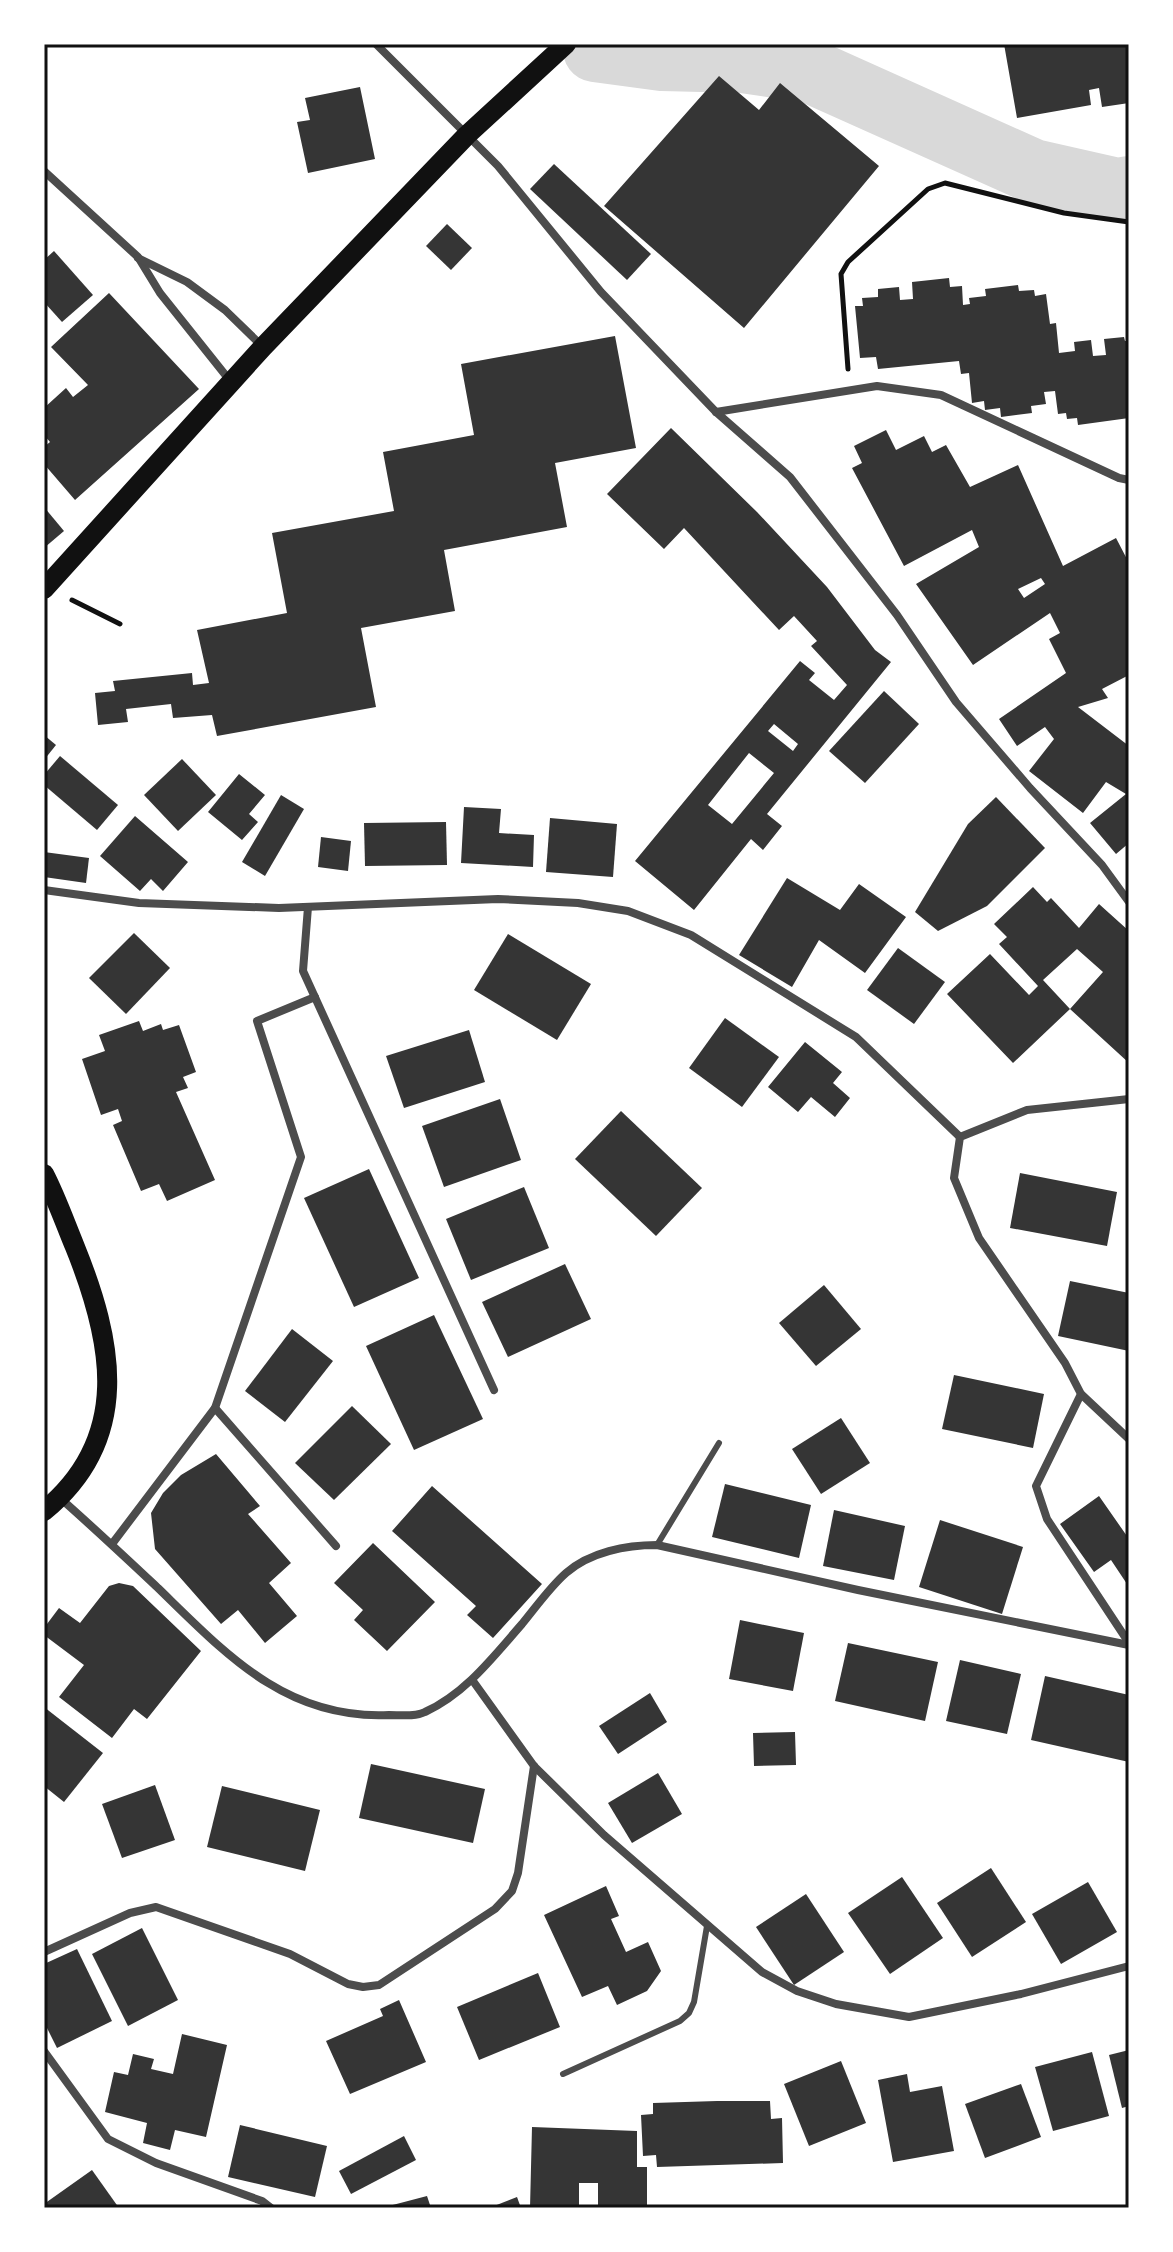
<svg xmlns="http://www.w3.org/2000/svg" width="1173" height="2252" font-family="Jost,sans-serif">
<rect width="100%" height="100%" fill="#fff"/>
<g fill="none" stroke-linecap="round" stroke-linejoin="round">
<path stroke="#d9d9d9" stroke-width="64" d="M595 50 662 59 743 61 810 71 1033 171 1117 190 1129 188"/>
</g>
<g fill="#353535" fill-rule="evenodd">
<path d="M1004 44H1129V103L1102 107 1099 88 1089 90 1091 105 1017 118Z"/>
<path d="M719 76 759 110 780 83 879 166 744 328 604 206Z"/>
<path d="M360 87 375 159 308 173 297 122 310 120 305 98Z"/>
<path d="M554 164 651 254 627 280 530 189Z"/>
<path d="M447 224 472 248 451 270 426 246Z"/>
<path d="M54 251 93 295 62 322 44 302V260Z"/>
<path d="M949 278 950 287 962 286 963 305 970 304 969 298 986 296 985 289 1018 285 1019 291 1034 290 1035 296 1046 294 1050 324 1056 323 1059 353 1075 351 1074 342 1091 340 1093 356 1106 355 1104 339 1124 337 1125 341H1129V418L1078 425 1077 418 1067 419 1066 413 1058 414 1055 391 1044 392 1046 404 1031 406 1032 413 1001 417 1000 408 985 410 984 401 972 403 969 373 961 374 959 361 878 369 876 357 860 358 855 306H863L862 298 878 297V289L899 287 900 300 913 299 912 282Z"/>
<path d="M109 293 199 389 75 500 44 464V447L50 442 44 435V408L66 388 73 397 88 385 51 347Z"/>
<path d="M615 336 636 448 555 463 567 527 444 550 455 611 361 628 376 707 217 736 212 715 173 718 171 704 126 709 128 722 98 725 95 693 115 691 113 681 192 673 193 685 209 683 197 630 287 613 272 533 394 511 383 452 474 435 461 364Z"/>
<path d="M671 428 757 512 827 587 875 650 891 662 767 814 782 826 763 850 751 839 694 910 635 861 800 661 815 673 809 680 834 700 847 685 811 646 817 641 794 616 779 630 684 528 664 549 607 494ZM774 724 798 744 793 751 768 731ZM749 753 774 773 732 824 708 805Z"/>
<path d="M886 430 896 450 924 436 932 452 946 445 970 487 1018 465 1063 566 1116 538 1129 563V675L1102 689 1108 698 1078 707 1129 746V843L1116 854 1090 823 1126 794 1106 782 1083 813 1029 771 1054 739 1045 727 1017 746 999 719 1066 673 1049 639 1060 633 1050 613 973 665 916 584 979 547 972 530 904 566 852 468 862 463 854 446ZM1041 578 1045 584 1024 598 1018 589Z"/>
<path d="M44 507 64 531 44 548Z"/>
<path d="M884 691 919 724 865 783 829 751Z"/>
<path d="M44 735 56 745 44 760Z"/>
<path d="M60 756 118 805 97 830 44 785V775Z"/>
<path d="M182 759 216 795 178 831 144 795Z"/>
<path d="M239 774 265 795 249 814 258 822 242 840 208 812Z"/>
<path d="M281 795 304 809 265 876 242 862Z"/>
<path d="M996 797 1045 848 987 906 938 931 915 912 968 824Z"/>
<path d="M464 807 501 809 499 833 534 835 533 867 461 863Z"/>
<path d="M135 816 188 862 163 891 151 879 140 891 100 856Z"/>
<path d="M550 818 617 824 613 877 546 872Z"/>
<path d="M446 822 447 865 365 866 364 823Z"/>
<path d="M321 837 351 841 348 871 318 867Z"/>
<path d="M44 852 89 858 86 883 44 877Z"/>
<path d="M787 878 840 910 859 884 906 917 865 973 819 940 792 987 739 955Z"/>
<path d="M1033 887 1047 902 1051 898 1079 928 1099 904 1129 931V1063L1070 1009 1103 972 1077 949 1043 980 1070 1009 1013 1063 947 994 990 954 1029 995 1038 986 999 944 1007 937 994 924Z"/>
<path d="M134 933 170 968 126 1014 89 978Z"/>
<path d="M508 934 591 984 557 1040 474 990Z"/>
<path d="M898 948 945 982 914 1024 867 990Z"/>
<path d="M725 1018 779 1057 742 1107 689 1068Z"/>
<path d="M139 1021 143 1031 161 1024 163 1030 179 1025 196 1072 183 1077 188 1088 176 1092 215 1180 167 1201 159 1184 141 1191 113 1125 122 1121 118 1109 101 1115 82 1059 105 1051 99 1035Z"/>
<path d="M469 1030 485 1082 404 1108 386 1056Z"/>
<path d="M805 1042 842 1072 833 1083 850 1098 835 1117 811 1097 798 1112 768 1087Z"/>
<path d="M500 1099 521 1160 444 1187 422 1126Z"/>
<path d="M621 1111 702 1188 656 1236 575 1159Z"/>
<path d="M369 1169 419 1278 354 1307 304 1198Z"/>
<path d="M1020 1173 1117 1192 1107 1246 1010 1228Z"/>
<path d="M524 1187 549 1248 471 1280 446 1219Z"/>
<path d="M565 1264 591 1319 508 1357 482 1302Z"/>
<path d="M1070 1281 1129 1293V1351L1058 1336Z"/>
<path d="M824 1285 861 1329 816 1366 779 1323Z"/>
<path d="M434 1315 483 1419 414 1450 366 1346Z"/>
<path d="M292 1329 333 1361 285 1422 245 1391Z"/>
<path d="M954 1375 1044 1394 1033 1448 942 1429Z"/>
<path d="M352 1406 391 1444 334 1500 295 1463Z"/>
<path d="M841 1418 870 1463 821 1494 792 1449Z"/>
<path d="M216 1454 260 1506 248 1514 291 1563 269 1583 297 1616 265 1643 238 1610 221 1624 155 1549 151 1513 163 1493 181 1475Z"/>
<path d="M725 1484 811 1505 799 1558 712 1537Z"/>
<path d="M432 1486 542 1584 493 1638 467 1615 476 1606 392 1531Z"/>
<path d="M1099 1496 1129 1539V1587L1111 1560 1094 1572 1060 1524Z"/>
<path d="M834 1510 905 1526 894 1580 823 1566Z"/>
<path d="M940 1520 1023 1547 1002 1614 919 1587Z"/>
<path d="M373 1543 435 1602 387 1651 354 1620 363 1610 334 1583Z"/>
<path d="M119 1583 133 1586 201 1651 147 1719 134 1709 112 1738 59 1697 84 1665 44 1635V1628L59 1608 80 1623 109 1586Z"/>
<path d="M740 1620 804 1633 793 1691 729 1679Z"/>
<path d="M848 1643 938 1662 925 1721 835 1701Z"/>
<path d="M960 1660 1021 1674 1007 1734 946 1721Z"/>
<path d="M1045 1676 1129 1695V1762L1031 1740Z"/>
<path d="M650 1693 667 1722 618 1754 599 1726Z"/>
<path d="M44 1707 103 1753 64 1802 44 1786Z"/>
<path d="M795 1732 796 1765 754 1766 753 1733Z"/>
<path d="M371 1764 485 1789 473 1843 359 1818Z"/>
<path d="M658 1773 682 1814 632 1843 608 1803Z"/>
<path d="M155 1785 175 1840 122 1858 102 1804Z"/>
<path d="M222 1786 320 1810 305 1871 207 1847Z"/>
<path d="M991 1868 1026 1922 972 1957 937 1903Z"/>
<path d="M902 1877 943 1938 890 1974 848 1913Z"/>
<path d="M1088 1882 1117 1932 1061 1964 1032 1914Z"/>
<path d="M606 1886 619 1916 611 1919 626 1952 648 1942 661 1971 647 1991 617 2005 608 1986 582 1997 544 1915Z"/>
<path d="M806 1894 844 1952 794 1985 756 1927Z"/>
<path d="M142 1928 178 2000 128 2026 92 1954Z"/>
<path d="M77 1949 112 2021 57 2048 44 2022V1964Z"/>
<path d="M538 1973 560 2027 479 2060 457 2007Z"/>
<path d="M399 2000 426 2062 350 2094 326 2041 383 2016 380 2009Z"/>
<path d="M182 2034 227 2045 206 2137 175 2130 170 2150 143 2143 147 2123 105 2112 114 2072 128 2075 133 2054 154 2059 151 2069 173 2074Z"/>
<path d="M1129 2050V2106L1122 2108 1109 2055Z"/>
<path d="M1092 2052 1109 2116 1053 2131 1035 2067Z"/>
<path d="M841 2061 866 2123 809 2146 784 2084Z"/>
<path d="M907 2074 910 2092 942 2086 954 2151 893 2162 878 2080Z"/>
<path d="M1021 2084 1041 2137 985 2158 965 2104Z"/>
<path d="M717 2101H770L771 2119 782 2118 783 2163 657 2167 656 2155 643 2156 641 2115 653 2114V2103Z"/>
<path d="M240 2125 327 2146 315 2197 228 2177Z"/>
<path d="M532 2127 637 2131V2167H647V2208H598V2183H579V2208H530Z"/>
<path d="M404 2136 416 2160 351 2194 339 2171Z"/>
<path d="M92 2170 119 2208H44V2204Z"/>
<path d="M427 2196 431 2208H385V2207Z"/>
<path d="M517 2197 521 2208H489Z"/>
</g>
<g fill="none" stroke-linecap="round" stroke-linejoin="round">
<g stroke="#111" stroke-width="5">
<path d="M848 369 841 274 848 262 928 189 945 183 1064 213 1129 222"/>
<path d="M72 600 120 624"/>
</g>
<g stroke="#4c4c4c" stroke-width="6">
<path d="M657 1545 719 1443"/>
<path d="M563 2074 680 2021 689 2013 694 2002 707 1926"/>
</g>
<g stroke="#4c4c4c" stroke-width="8">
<path d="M376 44 498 166 601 292 716 412 790 477 897 615 956 702 1030 788 1102 865 1129 902"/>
<path d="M44 171 138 257 160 293 231 382"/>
<path d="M138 258 187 282 225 310 263 347"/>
<path d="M716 412 877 386 941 395 1119 478 1129 480"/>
<path d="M44 890 139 903 279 908 498 899 578 903 628 911 691 935 856 1037 960 1137"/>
<path d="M308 907 303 971 494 1390"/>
<path d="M1129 1099 1027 1110 960 1137 954 1178 979 1238 1065 1363 1081 1394 1129 1439"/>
<path d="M1081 1394 1036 1486 1047 1519 1129 1643"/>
<path d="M215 1408 336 1546"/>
<path d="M60 1498C93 1527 126 1558 158 1588 226 1654 286 1720 389 1715 400 1715 415 1717 425 1712 466 1693 493 1657 522 1624 536 1607 550 1587 566 1573 590 1552 626 1545 657 1545L858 1590 1129 1645"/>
<path d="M112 1544 215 1408 301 1157 257 1021 315 997"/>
<path d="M473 1681 534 1766 604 1835 762 1972 797 1991 836 2004 909 2017 1021 1994 1129 1966"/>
<path d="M44 1952 130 1913 156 1907 290 1954 348 1984 363 1987 379 1985 495 1909 512 1891 518 1873 534 1766"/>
<path d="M44 2051 108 2139 156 2163 262 2201 271 2208"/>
</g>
<g stroke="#111" stroke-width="20">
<path d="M44 589 263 347 467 135 566 44"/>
<path d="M44 1174C56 1197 65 1223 75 1247 113 1341 133 1438 44 1511"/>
</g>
</g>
<rect width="1173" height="2252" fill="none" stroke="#ffffff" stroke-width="92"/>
<rect x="46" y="46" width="1081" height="2160" fill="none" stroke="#111" stroke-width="3"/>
</svg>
